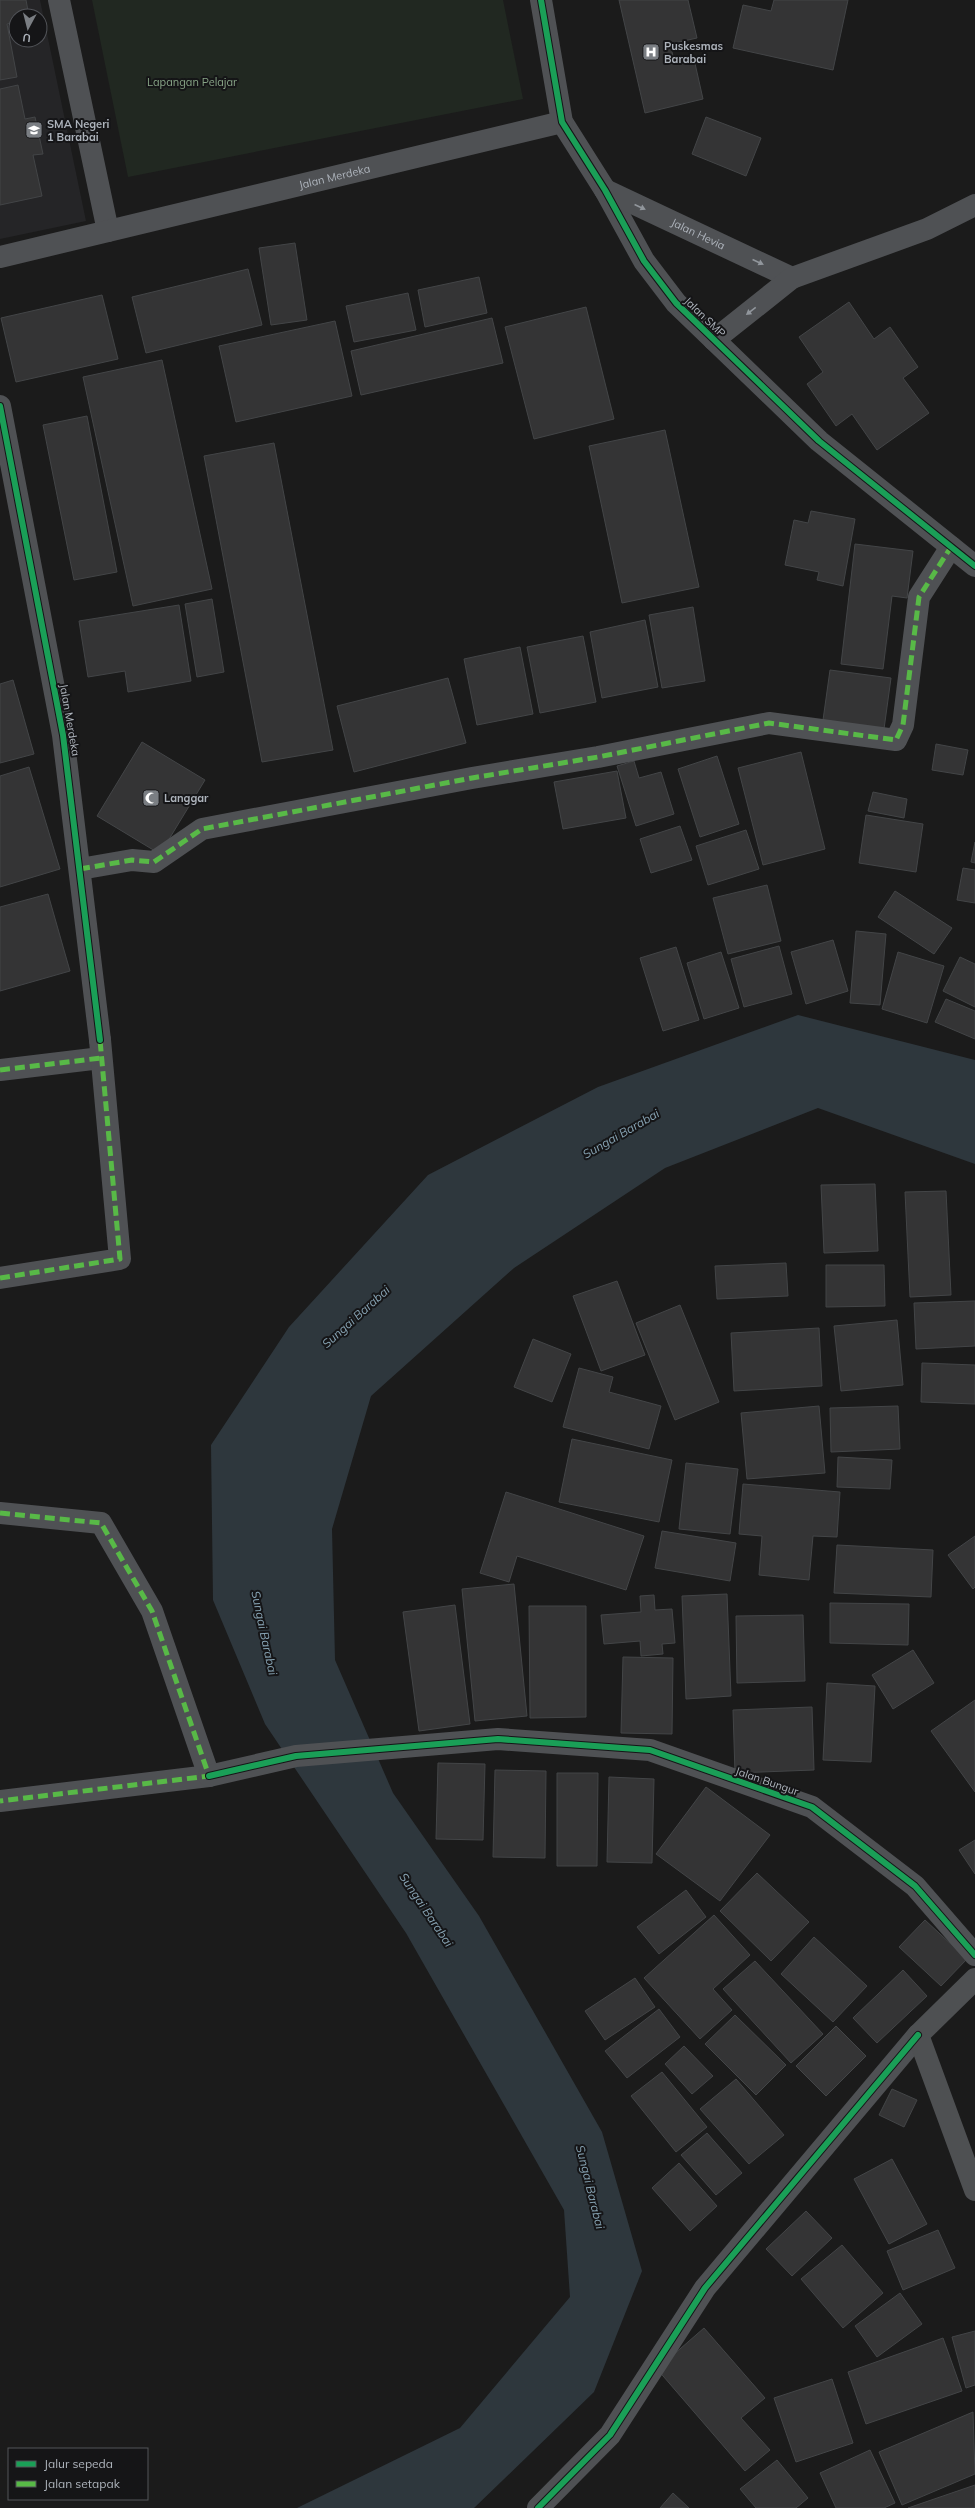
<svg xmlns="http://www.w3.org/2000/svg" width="975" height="2508" font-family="Mulish,sans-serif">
<rect width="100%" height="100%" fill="#1b1b1b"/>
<path fill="#252527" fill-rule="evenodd" d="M0 0H40L86 221 0 239ZM16 16H40V40H16Z"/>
<path fill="#212821" d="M92 0H503L523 99 128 177Z"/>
<path fill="#2e373d" d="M798 1015 975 1060V1164L818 1108 665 1168 514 1268 371 1396 332 1529 335 1660 393 1793 479 1916 602 2132 642 2271 594 2392 474 2508H297L460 2428 570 2297 564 2210 406 1933 265 1724 213 1600 211 1445 289 1327 428 1175 598 1087Z"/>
<g fill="#343435" stroke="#434547">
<path d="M0 0H26L29 16H16V22L7 24 17 77 0 80Z"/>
<path d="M619 0H688L697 38 670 44 675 64 694 59 703 99 645 113Z"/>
<path d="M774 0H848L833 70 733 48 743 5 771 11Z"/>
<path d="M18 85 25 119 35 117 43 154 33 155 42 196 0 205V89Z"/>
<path d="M706 117 761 138 746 176 692 154Z"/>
<path d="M295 243 307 320 271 325 259 248Z"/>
<path d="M248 269 262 325 146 353 132 297Z"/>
<path d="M479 277 487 313 425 327 418 290Z"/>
<path d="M408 293 416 330 354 342 346 306Z"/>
<path d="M102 295 118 359 16 382 1 318Z"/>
<path d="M849 302 874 339 890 327 918 367 903 378 929 413 877 450 852 414 836 426 807 384 823 372 799 337Z"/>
<path d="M586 307 614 419 534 439 505 327Z"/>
<path d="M492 318 503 363 361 395 351 351Z"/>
<path d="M335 321 352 396 236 422 219 346Z"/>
<path d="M162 360 212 589 133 606 83 377Z"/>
<path d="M87 416 117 572 74 580 43 425Z"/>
<path d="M665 430 699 587 622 603 589 446Z"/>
<path d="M274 443 333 750 262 762 204 456Z"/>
<path d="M811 511 855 519 843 586 817 580 819 572 785 565 794 520 808 523Z"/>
<path d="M855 544 913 551 907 598 892 596 883 669 841 664Z"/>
<path d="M212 599 224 672 197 677 185 604Z"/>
<path d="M179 605 191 681 128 692 125 671 88 677 79 621Z"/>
<path d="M693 607 705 681 662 688 649 615Z"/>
<path d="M645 620 658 687 602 698 590 632Z"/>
<path d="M583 636 596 702 540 713 527 647Z"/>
<path d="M520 647 533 714 477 725 464 659Z"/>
<path d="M830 670 891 678 884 729 823 720Z"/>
<path d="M448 678 466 743 354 772 337 706Z"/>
<path d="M13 680 34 754 0 763V684Z"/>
<path d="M142 742 205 780 160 854 97 816Z"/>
<path d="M936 744 968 750 963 775 932 770Z"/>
<path d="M801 752 825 849 763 865 738 768Z"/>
<path d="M717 756 739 824 700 837 678 769Z"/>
<path d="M634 761 639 778 661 772 674 814 636 826 617 766Z"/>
<path d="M29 767 60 869 0 887V776Z"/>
<path d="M617 771 626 818 563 829 554 782Z"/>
<path d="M873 792 907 799 904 818 868 811Z"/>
<path d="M866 815 923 824 916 872 859 863Z"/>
<path d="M680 826 692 860 651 873 640 839Z"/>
<path d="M746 830 759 869 708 885 696 846Z"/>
<path d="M975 842V863L971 862Z"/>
<path d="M963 868 975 870V903L957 900Z"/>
<path d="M767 885 781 941 728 954 713 898Z"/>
<path d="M895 891 952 928 934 954 878 917Z"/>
<path d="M48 894 70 971 0 991V907Z"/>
<path d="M856 931 886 934 880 1005 850 1003Z"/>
<path d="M833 940 848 991 806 1004 791 952Z"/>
<path d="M779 946 792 994 744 1007 731 959Z"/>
<path d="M676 947 699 1020 663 1031 640 958Z"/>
<path d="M721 952 739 1008 704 1019 687 963Z"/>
<path d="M898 952 944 966 927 1023 882 1009Z"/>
<path d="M960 957 975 964V1007L943 991Z"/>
<path d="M946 999 975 1011V1039L935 1022Z"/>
<path d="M875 1184 878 1251 824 1253 821 1185Z"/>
<path d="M946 1191 951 1295 910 1297 905 1192Z"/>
<path d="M786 1263 788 1296 717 1299 715 1266Z"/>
<path d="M826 1265H884L885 1306 826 1307Z"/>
<path d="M617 1281 645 1355 601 1371 573 1296Z"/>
<path d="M975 1301V1346L916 1349 914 1303Z"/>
<path d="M680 1305 719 1402 675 1420 636 1323Z"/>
<path d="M897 1320 903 1385 841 1391 834 1326Z"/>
<path d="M819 1328 822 1386 734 1391 731 1333Z"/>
<path d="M533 1339 571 1354 552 1402 514 1387Z"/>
<path d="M922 1363 975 1365V1404L921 1402Z"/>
<path d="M579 1368 613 1377 609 1392 661 1406 649 1449 563 1427Z"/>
<path d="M819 1406 825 1473 747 1479 741 1413Z"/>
<path d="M898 1406 900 1449 831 1452 830 1408Z"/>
<path d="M572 1439 672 1460 659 1522 559 1502Z"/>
<path d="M838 1457 892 1460 890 1489 837 1487Z"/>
<path d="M686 1463 738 1469 730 1534 679 1529Z"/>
<path d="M743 1484 840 1492 837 1537 813 1536 809 1580 759 1575 762 1536 739 1534Z"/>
<path d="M506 1492 644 1536 626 1590 517 1556 509 1582 480 1573Z"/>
<path d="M662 1531 736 1543 730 1581 655 1568Z"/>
<path d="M975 1536V1587L973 1589 948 1555Z"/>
<path d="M837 1545 933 1550 931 1597 834 1593Z"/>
<path d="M514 1584 527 1716 475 1721 462 1589Z"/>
<path d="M727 1594 731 1696 686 1699 682 1596Z"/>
<path d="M654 1595 655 1610 672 1609 675 1643 662 1644 663 1654 641 1656 640 1641 604 1644 601 1615 641 1612 640 1596Z"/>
<path d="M830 1603 909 1604 908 1645 830 1643Z"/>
<path d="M455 1605 470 1724 419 1731 403 1612Z"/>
<path d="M529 1606H586V1717L530 1718Z"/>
<path d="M803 1615 805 1681 737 1683 736 1616Z"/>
<path d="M913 1650 934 1683 893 1709 872 1675Z"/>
<path d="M623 1657 673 1658 672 1734 621 1733Z"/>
<path d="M827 1683 875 1686 871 1762 823 1760Z"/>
<path d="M975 1700V1792L931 1731Z"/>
<path d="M812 1707 814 1770 735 1773 733 1710Z"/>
<path d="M438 1763 485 1764 483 1840 436 1839Z"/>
<path d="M495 1770 546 1771 545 1858 493 1857Z"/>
<path d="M557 1773H598L597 1866H557Z"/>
<path d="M609 1777 654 1779 652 1863 607 1862Z"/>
<path d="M706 1787 770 1835 720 1901 656 1854Z"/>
<path d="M975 1840V1874L959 1850Z"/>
<path d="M757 1873 809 1922 771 1961 720 1911Z"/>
<path d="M686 1890 706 1917 659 1954 637 1927Z"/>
<path d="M714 1915 750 1955 713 1989 732 2010 700 2039 644 1978Z"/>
<path d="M925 1920 967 1959 941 1986 899 1947Z"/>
<path d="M814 1937 867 1986 833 2022 781 1974Z"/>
<path d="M755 1961 823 2034 791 2063 723 1989Z"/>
<path d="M903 1970 927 1996 877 2043 853 2018Z"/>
<path d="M635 1978 655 2007 605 2040 585 2011Z"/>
<path d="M659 2009 680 2037 627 2078 605 2051Z"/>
<path d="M735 2015 786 2065 756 2095 705 2044Z"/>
<path d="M836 2026 866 2056 826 2096 796 2066Z"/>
<path d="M684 2046 713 2076 692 2094 665 2064Z"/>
<path d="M662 2072 707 2127 676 2152 631 2096Z"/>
<path d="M736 2079 784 2135 749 2164 700 2109Z"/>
<path d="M892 2089 917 2100 904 2127 879 2115Z"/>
<path d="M707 2133 742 2173 716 2195 681 2155Z"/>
<path d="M892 2159 927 2224 889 2244 854 2179Z"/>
<path d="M679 2163 717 2206 690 2231 652 2188Z"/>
<path d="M806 2211 832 2238 792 2276 766 2249Z"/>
<path d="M938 2230 955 2268 903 2290 887 2251Z"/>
<path d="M842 2245 883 2293 843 2328 801 2279Z"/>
<path d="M900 2293 922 2324 877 2357 855 2326Z"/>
<path d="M704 2328 765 2398 741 2418 770 2450 745 2471 657 2369Z"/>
<path d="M975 2331V2385L966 2388 952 2337Z"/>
<path d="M943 2338 962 2391 866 2424 848 2372Z"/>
<path d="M832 2379 853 2443 796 2462 774 2398Z"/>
<path d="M973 2412 975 2474 902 2505 879 2452Z"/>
<path d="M870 2450 895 2503 884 2508H836L820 2473Z"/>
<path d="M777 2460 808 2498 796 2508H756L740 2489Z"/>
<path d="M975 2485V2508H908Z"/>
<path d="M673 2493 689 2508H660Z"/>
</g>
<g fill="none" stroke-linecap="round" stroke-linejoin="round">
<g stroke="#4f5154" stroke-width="22">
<path d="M80 869 132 860 154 862 202 829 472 778 598 757 769 723 896 740 903 725 919 597 951 547"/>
<path d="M0 1070 101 1058"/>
<path d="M0 1278 120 1259 100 1040"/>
<path d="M0 1513 101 1523 152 1611 209 1776 0 1801"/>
</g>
<g stroke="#4f5154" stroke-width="22">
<path d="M59 0 108 231"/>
<path d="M541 0 562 122 605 190 644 261 676 303 819 441 975 566"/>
<path id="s1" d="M605 190 792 278"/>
<path id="s2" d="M0 257 562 122"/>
<path d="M714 340 792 278 927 229 975 205"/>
<path d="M0 406 63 735 100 1040"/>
<path d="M209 1776 296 1756 498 1739 650 1750 812 1807 915 1886 975 1955"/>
<path d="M538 2508 610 2435 705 2288 918 2035"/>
</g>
<path stroke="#4e5052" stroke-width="22" d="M975 1979 918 2035 975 2190"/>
<g stroke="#58b947" stroke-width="5" stroke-dasharray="10 5" stroke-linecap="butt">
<path d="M80 869 132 860 154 862 202 829 472 778 598 757 769 723 896 740 903 725 919 597 951 547"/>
<path d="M0 1070 101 1058"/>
<path d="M0 1278 120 1259 100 1040"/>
<path d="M0 1513 101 1523 152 1611 209 1776 0 1801"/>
</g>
<g stroke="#151517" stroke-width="8">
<g id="cycleway">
<path d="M541 0 562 122 605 190 644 261 676 303 819 441 975 566"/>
<path d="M0 406 63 735 100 1040"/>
<path d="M209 1776 296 1756 498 1739 650 1750 812 1807 915 1886 975 1955"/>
<path d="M538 2508 610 2435 705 2288 918 2035"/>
</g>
</g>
<use href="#cycleway" stroke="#1a9f57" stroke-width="6"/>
</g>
<defs><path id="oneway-solid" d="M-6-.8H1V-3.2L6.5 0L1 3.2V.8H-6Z"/></defs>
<g fill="#91969c">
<use href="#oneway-solid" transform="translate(640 207) rotate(25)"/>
<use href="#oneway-solid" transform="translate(758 262) rotate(25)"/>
<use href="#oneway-solid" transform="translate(751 311) rotate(142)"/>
</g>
<defs>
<g id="hospital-square" transform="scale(0.9)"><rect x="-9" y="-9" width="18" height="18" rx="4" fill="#7a7e83" stroke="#151517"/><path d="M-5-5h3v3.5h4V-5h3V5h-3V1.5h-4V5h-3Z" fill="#fff"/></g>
<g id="school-square" transform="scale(0.9)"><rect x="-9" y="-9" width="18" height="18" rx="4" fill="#7a7e83" stroke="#151517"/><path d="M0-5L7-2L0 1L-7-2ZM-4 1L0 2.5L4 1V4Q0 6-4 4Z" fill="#fff"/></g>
<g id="mosque-square" transform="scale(0.9)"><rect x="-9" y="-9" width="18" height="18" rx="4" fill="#7a7e83" stroke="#151517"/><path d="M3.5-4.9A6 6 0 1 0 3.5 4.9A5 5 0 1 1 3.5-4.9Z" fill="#fff"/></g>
</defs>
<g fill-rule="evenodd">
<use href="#hospital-square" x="651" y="52"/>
<use href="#school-square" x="34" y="130"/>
<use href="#mosque-square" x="151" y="798"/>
</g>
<g text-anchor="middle" stroke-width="4" stroke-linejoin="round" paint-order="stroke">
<g font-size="11" font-weight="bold" fill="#adb3bb" stroke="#151517" text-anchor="start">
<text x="664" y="50">Puskesmas<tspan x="664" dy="13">Barabai</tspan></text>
<text x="47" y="128">SMA Negeri<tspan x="47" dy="13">1 Barabai</tspan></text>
<text x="164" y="802">Langgar</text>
</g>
<g font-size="11" fill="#87a486" stroke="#151517">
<text x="192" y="86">Lapangan Pelajar</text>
</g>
<g font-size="11" fill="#adb3bb" stroke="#151517">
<text dy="4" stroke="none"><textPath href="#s2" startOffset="344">Jalan Merdeka</textPath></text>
<text dy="4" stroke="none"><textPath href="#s1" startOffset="103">Jalan Hevia</textPath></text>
<text transform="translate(705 317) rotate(44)" y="4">Jalan SMP</text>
<text transform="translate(70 720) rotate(80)" y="4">Jalan Merdeka</text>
<text transform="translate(767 1781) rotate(19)" y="4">Jalan Bungur</text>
</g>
<g font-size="12" font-style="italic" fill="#87a3b3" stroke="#151517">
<text transform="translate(621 1134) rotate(-30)" y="4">Sungai Barabai</text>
<text transform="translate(356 1317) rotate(-42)" y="4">Sungai Barabai</text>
<text transform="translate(264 1633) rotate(78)" y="4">Sungai Barabai</text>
<text transform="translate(426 1910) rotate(56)" y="4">Sungai Barabai</text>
<text transform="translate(590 2187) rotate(76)" y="4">Sungai Barabai</text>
</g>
</g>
<rect x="8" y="2448" width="140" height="52" fill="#151517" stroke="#525459"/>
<rect x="16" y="2461" width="20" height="6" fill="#1a9f57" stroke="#525459"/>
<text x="44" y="2468" font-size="12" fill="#adb3bb">Jalur sepeda</text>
<rect x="16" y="2481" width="20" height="6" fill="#58b947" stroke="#525459"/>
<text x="44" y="2488" font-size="12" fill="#adb3bb">Jalan setapak</text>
<g transform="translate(28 28) rotate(187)"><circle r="19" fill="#151517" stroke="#525459"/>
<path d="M0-3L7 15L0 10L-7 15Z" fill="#7a7e83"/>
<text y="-6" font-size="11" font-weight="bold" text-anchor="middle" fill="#adb3bb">U</text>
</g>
</svg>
